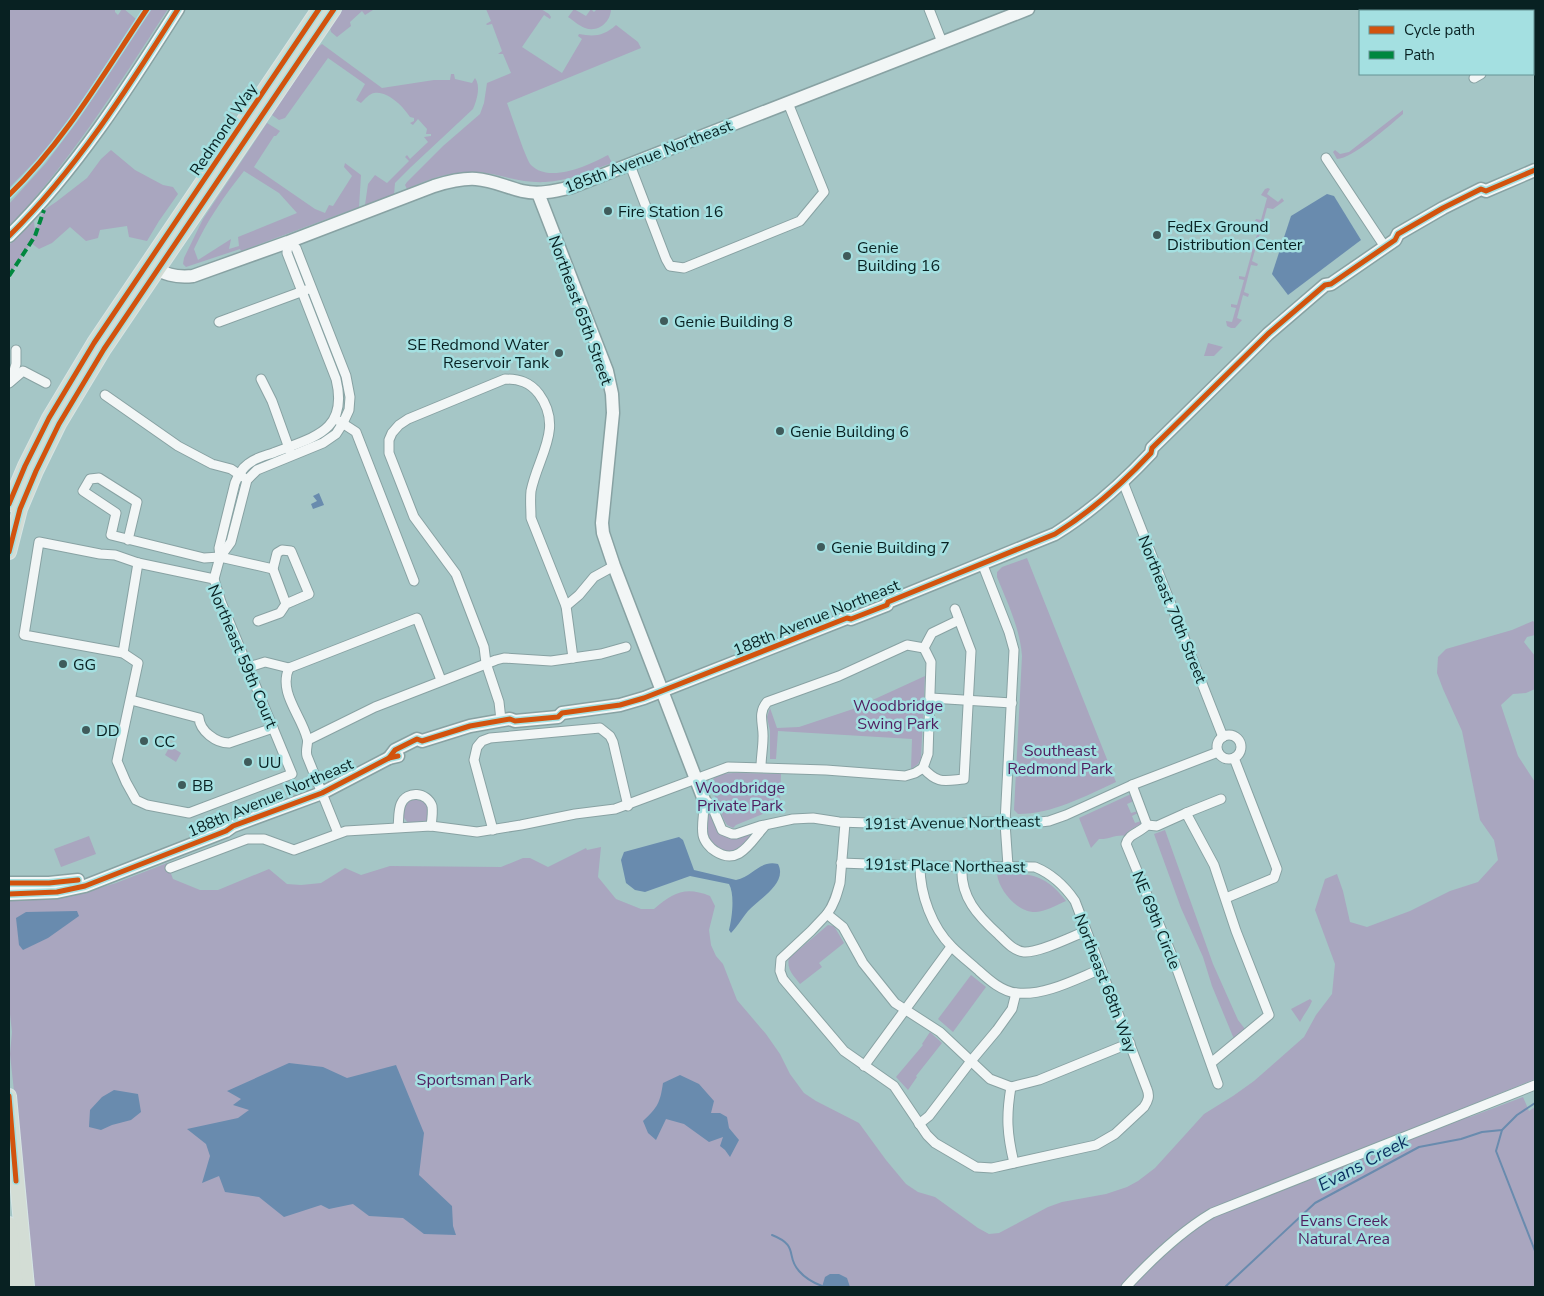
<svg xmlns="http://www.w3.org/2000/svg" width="1544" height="1296" font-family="'Nunito Sans',sans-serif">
<rect width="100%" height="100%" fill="#a5c6c6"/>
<g fill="#a9a6bf" fill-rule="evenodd">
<path d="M9 9H115V12L118 15 122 9H124L136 19 81 102 48 148 9 188Z"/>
<path d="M151 9H168C119 84 71 161 9 227V204L46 163 79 119Z"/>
<path d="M343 9H372L373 10 365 15 362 11 350 22 351 26 337 37 331 32 330 28Z"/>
<path d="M486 9H541L549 14 551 17 550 19 544 15 522 47 562 73 582 39 578 36 579 34C594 37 604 36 616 25L638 42 641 48 507 103C511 113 526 160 531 165 550 184 589 165 608 155L612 163C590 171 568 181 545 182 527 183 510 178 492 174 462 168 434 176 407 189L405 185 407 182 443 146 480 114 484 103 487 83 511 73 503 54H498L502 51 492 24 487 25 486 24 491 21Z"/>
<path d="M574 9 586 16 591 9 594 12 597 9H611C611 21 599 33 585 28 579 26 573 20 568 17Z"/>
<path d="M322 44 382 88 434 80H450L451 74H454L455 79 472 83 475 78C481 86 477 100 473 109L411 167 395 183 394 195 365 205 368 184 375 175 387 183 409 161 405 157 407 155 410 159 428 142 424 137 431 136V134H426L427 129 418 119 413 125 410 123 414 121V118L410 117C404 107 387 90 374 93 369 94 365 99 361 103L356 100 365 84 328 58 285 118 279 120 272 115 316 49Z"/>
<path d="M1403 110V114C1390 125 1352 159 1337 159L1333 152 1335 150 1340 154 1349 152Z"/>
<path d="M267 123 280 131 276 136H274L254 167 315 209 325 213 329 205 333 206 352 176 344 167 345 163 361 175 359 207 241 251 240 249 186 267 183 264 184 258 203 219ZM244 171 279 193 297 213 238 237 239 246 229 249 231 239 198 260 194 249C207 221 224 196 244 171Z"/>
<path d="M111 150 135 170 163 185 173 187 178 194 159 221 147 241 129 237 127 226 100 230 98 238 86 241 70 227 52 243 39 249 31 243 9 276V245L34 221 35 231 44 210 56 202 87 178 101 159Z"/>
<path d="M1268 188 1270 189 1267 194 1278 202 1282 198 1284 201 1273 209 1267 208 1261 230 1267 233 1265 234 1260 233 1252 261 1258 264 1257 266 1251 265 1244 292 1249 294 1248 297 1243 295 1237 318 1242 320 1235 328H1231L1227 326 1226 321 1232 322 1236 308 1231 307V304L1237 305 1244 280 1239 279V276L1245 277 1252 252 1247 250V248L1253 249 1260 223 1255 221 1256 219 1261 220 1267 198 1261 195 1265 189Z"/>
<path d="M1208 343 1223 347 1214 356H1204Z"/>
<path d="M1027 558 1116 782C1085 796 1053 814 1018 814L1014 810 1022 656C1020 628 1007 602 997 577V572L1002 567Z"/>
<path d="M1533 621 1535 623V635L1527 637 1524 642 1535 656V689L1526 693 1513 694 1501 705 1518 756 1535 782V1079L1466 1107 1470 1117 1523 1097 1529 1111 1535 1107V1287H35L10 1054 12 1032 9 1005V901L68 897 116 883 167 863 173 879 200 890H218L269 869 287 884 301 885 321 883 345 868 361 875 390 866 501 867 523 858H530L548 867 586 848 587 850 601 847 598 877 616 899 641 909H654C673 893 685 886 710 896L715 906 709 930 711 945 716 956 723 964 737 1000 766 1034 780 1054 790 1074 804 1093 816 1101 859 1123 886 1160 906 1184 918 1192 935 1197 978 1228 989 1234 999 1233 1048 1207 1062 1202 1106 1194 1127 1187 1138 1181 1155 1168 1204 1114 1233 1096 1254 1081 1304 1037 1316 1015 1332 994 1335 964 1315 910 1325 879 1337 874 1343 891 1350 922 1367 927 1410 911 1450 891 1478 882 1498 860 1494 840 1480 820 1462 731 1443 689 1437 673 1438 657 1446 649 1512 630Z"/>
<path d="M925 676 921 758 918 764 911 769 912 739 778 731 776 759H770V731L767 717 770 708 777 728 799 727 853 709Z"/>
<path d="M170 746 181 753 176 762 165 755Z"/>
<path d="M737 773 781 774 780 805 775 809 736 825 733 828 727 825 724 820 710 784C714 774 727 773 737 773Z"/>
<path d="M1131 794 1134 801 1127 804 1131 813 1138 811V813L1132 816 1135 823 1141 821V824L1130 830 1125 836C1117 834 1108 840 1099 839L1091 848 1079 818Z"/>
<path d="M415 798 423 800 428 807V822L409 824 404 818V808L410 800Z"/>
<path d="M706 802 721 831H756L747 844 733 853 718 850 706 837Z"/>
<path d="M1165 830 1213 964 1238 1020 1245 1029 1234 1039 1212 986 1203 957 1181 908 1154 834Z"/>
<path d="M89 836 96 854 61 867 54 849Z"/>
<path d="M997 874C1030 873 1045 874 1066 901 1057 905 1046 911 1036 912 1018 913 999 891 997 874Z"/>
<path d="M828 925 834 926 844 943 819 963 822 967 800 984C794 976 786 969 789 958Z"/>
<path d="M971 975 986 987 953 1032 938 1019Z"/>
<path d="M1310 999 1312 1001C1309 1009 1304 1014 1300 1022L1291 1009Z"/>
<path d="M930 1032 942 1043 916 1076 917 1077 908 1090 896 1077 923 1045 922 1044Z"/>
</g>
<g fill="#698bae">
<path d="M1327 194 1334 196 1361 240 1288 295 1272 274 1291 216Z"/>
<path d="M319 493 324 505 313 509 311 504 317 501 313 496Z"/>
<path d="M679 837 683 840 694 870 736 880C754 876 759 860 778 864 788 883 759 899 748 911 742 918 738 926 731 933L729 930C732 918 735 895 729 884L690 876 645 892 635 890 626 883 621 860 624 852Z"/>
<path d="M77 911 79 916 48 938 23 950 19 945 16 918 26 912Z"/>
<path d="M289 1063 323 1067 347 1078 396 1065 424 1133 419 1175 452 1206 453 1226 456 1235 424 1234 403 1218 369 1216 353 1204 329 1209 321 1205 284 1217 259 1197 225 1192 219 1176 202 1183 210 1156 206 1144 187 1129 238 1118 249 1110 233 1105 241 1099 227 1091Z"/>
<path d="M680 1075 699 1084 714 1101 711 1113H720L727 1117 729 1128 739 1140 730 1157 725 1150 720 1146 723 1137 709 1142 684 1124 666 1119 656 1140 648 1133 643 1121C658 1107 660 1103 663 1083Z"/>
<path d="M114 1090 138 1094 141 1112 131 1120 112 1125 101 1130 89 1127 90 1110 102 1097Z"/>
<path d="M830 1274H839L847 1278 850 1287H822L825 1277Z"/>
</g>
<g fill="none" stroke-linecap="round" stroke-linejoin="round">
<g stroke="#698bae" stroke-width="2">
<path d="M1502 1130 1496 1151 1535 1251"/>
<path d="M772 1235C800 1246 785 1256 799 1271 805 1278 814 1283 822 1286"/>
<path d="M1225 1287 1315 1203 1419 1147 1461 1139 1482 1132 1502 1130 1517 1115 1535 1103"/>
</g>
<g stroke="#88a2a3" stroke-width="11">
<g id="street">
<path d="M929 9 942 42"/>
<path d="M1512 9 1513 11"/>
<path d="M1533 62 1535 69"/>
<path d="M1474 78 1481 74"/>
<path d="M1326 158 1385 247"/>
<path d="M630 165 666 259 670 266 684 268 800 221 824 192 788 103"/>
<path d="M219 322 306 290"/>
<path d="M261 379 272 401 290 451"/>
<path d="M11 381 16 364V350"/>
<path d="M9 383 23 371 46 383"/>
<path d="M105 395 178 446 212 464 231 469 243 477"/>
<path d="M339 421 356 432 414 581"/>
<path d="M1123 482 1223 737"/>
<path d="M128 540 137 502 99 478 90 479 83 491 116 513 111 535 204 558 220 557 273 569"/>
<path d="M39 542 100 554 115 555 138 563 214 579 221 602 292 774 189 813 147 805 136 800 126 782 117 761 138 663 123 653 24 635Z"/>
<path d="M220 557 219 548 235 483C238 476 241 469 248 464 255 458 264 456 273 453 313 437 349 432 336 379L287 253 288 242"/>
<path d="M982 563 1009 632 1014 650 1005 823 1008 866"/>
<path d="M214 579 220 557 231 542 247 480 257 470 323 443 336 434 343 423 349 410 350 397 346 376 296 248 288 242"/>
<path d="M566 606 579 595 594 577 614 566"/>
<path d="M258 621 280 613 286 604 273 569 277 553 282 550 291 551 309 594 286 604"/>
<path d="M924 648 932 633 959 620"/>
<path d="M123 653 138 563"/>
<path d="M249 667 265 662 289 668 417 618 441 680"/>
<path d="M289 668C278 692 301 715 307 738 309 743 305 749 307 756L338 833"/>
<path d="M931 698 1012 703"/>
<path d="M131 700 199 718C200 731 216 743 229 743L273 728"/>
<path d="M501 720 499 702 486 663 484 647 456 574 414 517 389 453V440L392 433 399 425 408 419 505 379C519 379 530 382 539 394 564 428 538 456 531 491 530 500 531 509 531 518L566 606 573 658"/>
<circle cx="1229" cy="747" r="12"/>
<path d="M308 740 375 707 496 660 504 658 551 661 601 654 626 647"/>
<path d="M761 767C761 757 763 748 763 738 764 725 757 714 767 702L839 676 907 645 924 648"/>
<path d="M923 768C938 784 943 781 964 779L971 651 955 609"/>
<path d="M923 768 928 754 931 662 924 648"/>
<path d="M1132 785 1147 825"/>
<path d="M1186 813 1221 799"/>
<path d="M845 823 840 883C837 894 834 905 827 914L843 927 863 963 895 1003 940 1032 990 1079 1011 1087C1006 1116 1007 1134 1014 1163"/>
<path d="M398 827C399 820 398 811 401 804 407 790 427 792 432 806 433 812 432 819 431 826"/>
<path d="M764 827C751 841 739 867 715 851 710 848 704 841 703 835 701 824 705 811 704 800L711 804 722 830 732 834H736L760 826 793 819 813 818 839 822 926 825 984 822 1032 823 1049 821 1066 815 1132 785 1218 752"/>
<path d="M493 830 474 760 477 747 482 741 490 738 600 728 610 736 613 742 628 806"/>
<path d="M920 866C920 895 932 927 952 947 960 955 969 962 978 970 988 979 1002 992 1017 993 1045 996 1076 979 1101 969"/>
<path d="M962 867C960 897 978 916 999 935 1006 942 1014 951 1024 952 1039 953 1071 937 1086 931"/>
<path d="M170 868 247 839H264L294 850 346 831 431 826 477 832 521 825 575 814 615 809 728 767 826 770 905 776 915 773 923 768"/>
<path d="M1226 898 1274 878 1277 869 1234 758"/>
<path d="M827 914 811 931 781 959 780 971 783 979 844 1051 894 1086 927 1135 935 1143 976 1167 992 1168 1096 1145 1115 1134 1144 1107C1148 1101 1150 1096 1147 1089L1075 901C1064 885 1052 874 1035 867L920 866 841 863"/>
<path d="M1211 1063 1269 1015 1236 931 1214 865 1186 813 1157 826 1147 825C1140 833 1129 833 1126 844L1173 958 1218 1084"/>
<path d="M864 1066 951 947"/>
<path d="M1011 1087 1039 1080 1130 1043"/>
<path d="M919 1124 929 1116 971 1061 997 1030 1012 1009 1016 993"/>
<path d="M1126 1287C1151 1260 1180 1232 1212 1213L1535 1085"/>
</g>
</g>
<g stroke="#88a2a3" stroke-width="15">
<g id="secondary">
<path d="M538 193 607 371 612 394 613 413 602 523 603 533 614 566 704 800"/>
<path d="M9 236C76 170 128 88 178 9"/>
<path d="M149 265C164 274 175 278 193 276L288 242 434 186C447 182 462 178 476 179 492 180 506 187 522 191 539 195 555 191 572 187L1028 9"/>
<path d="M389 758 395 750 417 739 422 741 470 726 510 719 515 721 558 717 562 713 620 705 644 698 847 618 851 619 887 605 888 602 1055 534C1092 511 1122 484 1151 453L1152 448 1268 334 1325 285 1331 284 1395 240 1398 234 1443 208 1481 189 1486 191 1535 170"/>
<path d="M9 883H49L78 880"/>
<path d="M9 894 57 892 85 886 226 831 233 826 322 793 389 758 398 756"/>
</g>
</g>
<g stroke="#d6e5e5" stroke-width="16">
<g id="primary">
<path d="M9 504 25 466 49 418 94 343 319 9"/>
<path d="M9 552 20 509 36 471 59 424 104 349 334 9"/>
<path d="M9 1096 27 1287"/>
<path d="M9 1224 16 1287"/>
</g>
</g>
<use href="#street" stroke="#f2f6f6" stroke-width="9"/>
<use href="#secondary" stroke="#f2f6f6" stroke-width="12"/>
<use href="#primary" stroke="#d3ddd5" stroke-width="14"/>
<path stroke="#00873e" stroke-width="4" stroke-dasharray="8 4" stroke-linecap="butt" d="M9 276 35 236 44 210"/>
<g stroke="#a4e0e1" stroke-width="8">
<g id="cycleway">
<path d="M9 195C65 141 104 73 147 9"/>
<path d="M9 236C76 170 128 88 178 9"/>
<path d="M9 504 25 466 49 418 94 343 319 9"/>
<path d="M9 552 20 509 36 471 59 424 104 349 334 9"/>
<path d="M389 758 395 750 417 739 422 741 470 726 510 719 515 721 558 717 562 713 620 705 644 698 847 618 851 619 887 605 888 602 1055 534C1092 511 1122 484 1151 453L1152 448 1268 334 1325 285 1331 284 1395 240 1398 234 1443 208 1481 189 1486 191 1535 170"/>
<path d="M9 883H49L78 880"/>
<path d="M9 894 57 892 85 886 226 831 233 826 322 793 389 758 398 756"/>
<path d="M9 1096 16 1181"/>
</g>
</g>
<use href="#cycleway" stroke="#d2530e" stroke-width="5"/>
</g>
<g fill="#3f5b5b" stroke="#a4e0e1" stroke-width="2">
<circle cx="608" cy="211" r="5"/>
<circle cx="1157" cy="235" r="5"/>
<circle cx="847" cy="256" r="5"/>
<circle cx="664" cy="321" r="5"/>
<circle cx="559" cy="353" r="5"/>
<circle cx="780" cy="431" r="5"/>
<circle cx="821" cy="547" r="5"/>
<circle cx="63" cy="664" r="5"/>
<circle cx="86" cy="730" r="5"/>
<circle cx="144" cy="741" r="5"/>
<circle cx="248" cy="762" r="5"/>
<circle cx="182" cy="785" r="5"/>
</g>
<g text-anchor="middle" stroke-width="5" stroke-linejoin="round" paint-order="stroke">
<g font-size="16" fill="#082122" stroke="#a4e0e1">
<text transform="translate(223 129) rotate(-56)" y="6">Redmond Way</text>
<text transform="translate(648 156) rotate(-21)" y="6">185th Avenue Northeast</text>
<text transform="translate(581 310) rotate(70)" y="6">Northeast 65th Street</text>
<text transform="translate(1173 609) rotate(68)" y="6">Northeast 70th Street</text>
<text transform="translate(816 617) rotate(-22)" y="6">188th Avenue Northeast</text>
<text transform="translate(243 656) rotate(67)" y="6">Northeast 59th Court</text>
<text transform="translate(270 797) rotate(-23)" y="6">188th Avenue Northeast</text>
<text transform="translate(952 822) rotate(-1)" y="6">191st Avenue Northeast</text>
<text transform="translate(945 865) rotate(1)" y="6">191st Place Northeast</text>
<text transform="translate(1157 920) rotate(68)" y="6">NE 69th Circle</text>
<text transform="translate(1106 983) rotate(69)" y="6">Northeast 68th Way</text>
</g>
<g font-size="16" fill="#082122" stroke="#a4e0e1" text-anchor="start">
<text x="618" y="217">Fire Station 16</text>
<text x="1167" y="232">FedEx Ground<tspan x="1167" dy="18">Distribution Center</tspan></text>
<text x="857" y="253">Genie<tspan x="857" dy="18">Building 16</tspan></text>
<text x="674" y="327">Genie Building 8</text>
<text x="549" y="350" text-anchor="end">SE Redmond Water<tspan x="549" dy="18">Reservoir Tank</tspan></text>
<text x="790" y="437">Genie Building 6</text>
<text x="831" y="553">Genie Building 7</text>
<text x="73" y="670">GG</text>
<text x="96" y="736">DD</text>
<text x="154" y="747">CC</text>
<text x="258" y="768">UU</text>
<text x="192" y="791">BB</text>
</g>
<g font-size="16" fill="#501e5f" stroke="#a4e0e1">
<text x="898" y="711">Woodbridge<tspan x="898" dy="18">Swing Park</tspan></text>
<text x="1060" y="756">Southeast<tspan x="1060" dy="18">Redmond Park</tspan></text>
<text x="740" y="793">Woodbridge<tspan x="740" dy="18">Private Park</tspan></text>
<text x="474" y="1085">Sportsman Park</text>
<text x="1344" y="1226">Evans Creek<tspan x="1344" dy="18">Natural Area</tspan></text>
</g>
<g font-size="18" font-style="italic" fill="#0b2f5f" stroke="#a4e0e1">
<text transform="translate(1363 1163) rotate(-28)" y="6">Evans Creek</text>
</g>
</g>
<rect width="1544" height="1296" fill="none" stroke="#082122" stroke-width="20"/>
<rect x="1359" y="10" width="175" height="65" fill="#a4e0e1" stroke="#669495"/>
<rect x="1369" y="26" width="25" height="8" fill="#d2530e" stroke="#669495"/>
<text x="1404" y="35" font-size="15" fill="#082122">Cycle path</text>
<rect x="1369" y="51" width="25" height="8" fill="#00873e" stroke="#669495"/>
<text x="1404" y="60" font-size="15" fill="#082122">Path</text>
</svg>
